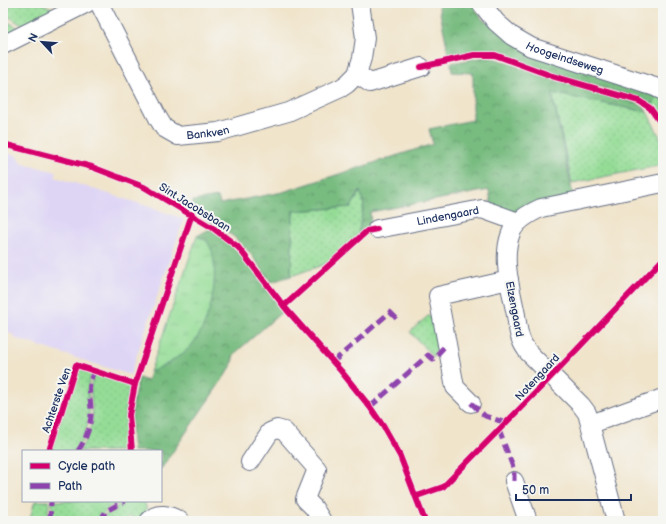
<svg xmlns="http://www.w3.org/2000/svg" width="666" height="524" font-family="'Balsamiq Sans',sans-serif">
<defs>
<pattern id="grass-dots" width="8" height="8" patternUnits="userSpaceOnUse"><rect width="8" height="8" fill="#95dd97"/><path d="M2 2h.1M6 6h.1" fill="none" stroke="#80be85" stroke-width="1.8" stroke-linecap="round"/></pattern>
<pattern id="forest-crowns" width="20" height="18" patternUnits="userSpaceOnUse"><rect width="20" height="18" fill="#78bc80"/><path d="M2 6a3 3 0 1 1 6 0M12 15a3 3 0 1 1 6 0" fill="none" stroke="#62996c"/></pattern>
<pattern id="park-tufts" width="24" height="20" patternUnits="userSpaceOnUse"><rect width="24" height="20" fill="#95dd97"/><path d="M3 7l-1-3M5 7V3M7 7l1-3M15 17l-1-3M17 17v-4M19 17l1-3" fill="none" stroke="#80be85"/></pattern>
</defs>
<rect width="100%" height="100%" fill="#f6f6f2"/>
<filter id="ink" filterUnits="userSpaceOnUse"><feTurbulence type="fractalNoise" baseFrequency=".025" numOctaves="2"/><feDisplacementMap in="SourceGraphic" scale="8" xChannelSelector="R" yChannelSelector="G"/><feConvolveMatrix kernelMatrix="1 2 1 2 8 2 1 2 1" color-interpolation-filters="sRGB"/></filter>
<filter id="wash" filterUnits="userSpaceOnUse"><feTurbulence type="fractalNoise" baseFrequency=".012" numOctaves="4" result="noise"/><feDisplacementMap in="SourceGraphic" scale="16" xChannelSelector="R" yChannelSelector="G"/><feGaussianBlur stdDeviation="0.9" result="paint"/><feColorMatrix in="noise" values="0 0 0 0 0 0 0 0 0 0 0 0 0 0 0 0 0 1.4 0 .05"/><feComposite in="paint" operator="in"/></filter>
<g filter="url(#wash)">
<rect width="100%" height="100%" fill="#f0e4cb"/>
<path fill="#ded5f5" d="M3 151 16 155 21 163 57 172 55 177 144 205 184 219 130 375 14 338V335L3 331Z"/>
<g fill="url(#grass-dots)" stroke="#58867a">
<path d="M12 3H41L52 8H59L26 28 5 14Z"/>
<path d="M3 19 22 30 3 40Z"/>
<path d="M552 93 647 112 661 139 663 147V165L572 183Z"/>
<path d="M658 97 663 100V121L652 105Z"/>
<path d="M360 191 364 203 358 236 328 263 291 276 293 211 351 207Z"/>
<path d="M428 316H431L438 349 433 357 410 332Z"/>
<path d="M78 369 92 373C86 385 89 394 89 407 90 423 85 438 76 451H51L76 370Z"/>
<path d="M94 374 130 385C125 408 124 428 127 451H79C88 438 94 423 92 407 91 393 89 387 94 374Z"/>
<path d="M35 501H49L48 521H29Z"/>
<path d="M52 501H123L108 508 98 521H52Z"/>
<path d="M127 501H144C148 510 146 513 140 521H137L129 516 126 521H101L109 511Z"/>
</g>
<g fill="url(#forest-crowns)" stroke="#4a766f">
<path d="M438 3H472L482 19 658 97 652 105 645 100 556 74 527 65 503 54 493 52H473L449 56Z"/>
<path d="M486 57C503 59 519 68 535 74 568 85 602 94 636 103L644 107 647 112 552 93 573 195 519 213 492 208 489 190 370 212 371 224 358 236 364 204 360 191 351 207 293 211 291 276 271 282 251 254 233 236 193 210V201L218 197 220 204 283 192 433 144 429 129 473 120V73L452 72 451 63Z"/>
<path d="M210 229C245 252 258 280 284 310L234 354 231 367 161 469V451H133C130 425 131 403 139 378L147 381 150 372C164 366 177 359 189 348 197 339 202 327 206 315 215 287 219 269 207 241L197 236Z"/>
</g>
<path fill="url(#park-tufts)" stroke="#58867a" d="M197 236 207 241C209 245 212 250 213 255 218 284 210 326 189 348 177 359 164 366 150 372Z"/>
</g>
<g filter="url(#ink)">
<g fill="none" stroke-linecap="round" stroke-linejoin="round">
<g stroke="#666e84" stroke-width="20">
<g id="minor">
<path id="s1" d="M99 3 158 118 164 128 178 136 218 132 288 112 341 88 347 84 357 74 362 58 365 38 360 3"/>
<path id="s2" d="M481 3 496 22 512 36 531 47 655 87 663 91"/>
<path d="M3 45 87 3"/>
<path d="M357 74 370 83 421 67"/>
<path id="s3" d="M377 229 482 209 518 222"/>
<path d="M471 403 455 387 438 296 509 280"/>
<path d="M591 424 663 398"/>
<path d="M250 462 270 432 277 429 284 431 317 469 305 499 314 508 322 521"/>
<path d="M514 481 528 521"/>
<path d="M149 521C157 511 170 515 180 521"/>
<path d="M616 521 587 413 581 405 528 352C526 349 523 345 522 342 518 334 517 323 516 315 511 289 501 258 511 233 516 220 530 213 541 208L663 183"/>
</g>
</g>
<use href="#minor" stroke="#fff" stroke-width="18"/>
<g stroke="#8e44ad" stroke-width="5" stroke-dasharray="10 5" stroke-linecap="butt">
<path d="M333 362 390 312 397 319 400 316"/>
<path d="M471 403 485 416 506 423"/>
<path d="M370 407 428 355 433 359 446 345"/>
<path d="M499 430 514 470V481"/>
<path d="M78 451C86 439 92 424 91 409 90 392 87 388 94 371"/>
<path d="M50 521 51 501"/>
<path d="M100 521 106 511 125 501"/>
</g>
<g stroke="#f6f6f2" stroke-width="8">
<g id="cycleway">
<path d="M421 67 474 55H495L552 76 639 101 650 108 663 126"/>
<path d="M3 144 92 167 144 187 213 228 238 247 287 310 341 371 370 407 383 426 400 456 425 521"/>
<path d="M284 306 367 231 377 229"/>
<path d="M49 451 76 365 135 384"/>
<path d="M132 451 129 415 135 384 192 214"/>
<path d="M417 496 443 487 545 383 663 259"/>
</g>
</g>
<use href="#cycleway" stroke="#d6006c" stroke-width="6"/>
</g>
</g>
<g text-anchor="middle" stroke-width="4" stroke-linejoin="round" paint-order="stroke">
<g font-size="11" fill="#1b2f5e" stroke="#f6f6f2">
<text dy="4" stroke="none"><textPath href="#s2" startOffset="103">Hoogeindseweg</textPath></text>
<text dy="4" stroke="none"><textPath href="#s1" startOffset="187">Bankven</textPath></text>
<text transform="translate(195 207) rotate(32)" y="4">Sint Jacobsbaan</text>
<text dy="4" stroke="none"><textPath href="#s3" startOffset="72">Lindengaard</textPath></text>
<text transform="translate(515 309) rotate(79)" y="4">Elzengaard</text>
<text transform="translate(537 377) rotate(-47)" y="4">Notengaard</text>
<text transform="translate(56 400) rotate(-71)" y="4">Achterste Ven</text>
</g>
</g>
<rect width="666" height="524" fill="none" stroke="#f6f6f2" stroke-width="16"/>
<rect x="22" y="450" width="140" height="52" fill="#f6f6f2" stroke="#9ea6b7"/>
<rect x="30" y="463" width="20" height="6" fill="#d6006c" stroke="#9ea6b7"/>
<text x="58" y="470" font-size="12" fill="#1b2f5e">Cycle path</text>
<rect x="30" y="483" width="20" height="6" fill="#8e44ad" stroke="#9ea6b7"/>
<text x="58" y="490" font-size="12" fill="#1b2f5e">Path</text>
<g transform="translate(42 42) rotate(296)" stroke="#f6f6f2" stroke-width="3" paint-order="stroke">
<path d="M0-3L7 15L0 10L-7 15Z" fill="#1b2f5e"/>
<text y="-6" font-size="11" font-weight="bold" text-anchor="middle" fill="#1b2f5e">N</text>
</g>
<path d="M516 494v6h115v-6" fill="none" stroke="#1b2f5e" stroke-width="2"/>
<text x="522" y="494" font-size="12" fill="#1b2f5e" stroke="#f6f6f2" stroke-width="3" paint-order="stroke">50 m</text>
</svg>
